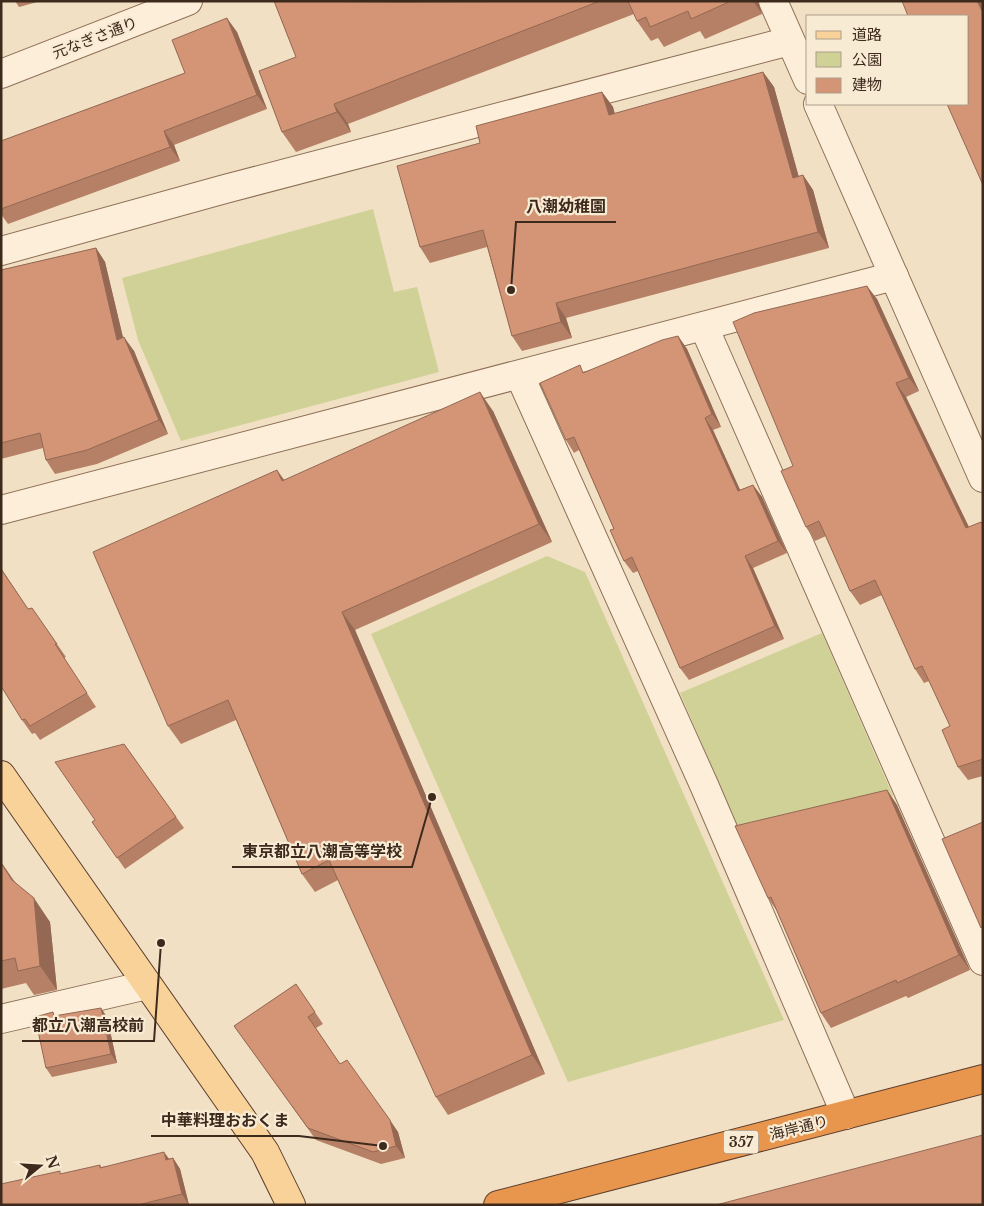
<svg xmlns="http://www.w3.org/2000/svg" width="984" height="1206" font-family="'Libre Baskerville','Noto Sans JP',serif">
<rect width="100%" height="100%" fill="#f2e0c4"/>
<g fill="#d0d196">
<path d="M373 209 394 292 417 287 439 372 181 441 138 340 122 278Z"/>
<path d="M547 556 585 572 784 1020 568 1082 371 634Z"/>
<path d="M822 633 893 796 741 834 680 693Z"/>
</g>
<g fill="none" stroke-linecap="round" stroke-linejoin="round">
<g stroke="#8e7058" stroke-width="30">
<g id="minor">
<path d="M773 1 808 80"/>
<path d="M1 74 188 1"/>
<path d="M818 104 983 478"/>
<path d="M1 251 225 189 790 41"/>
<path d="M704 327 983 961"/>
<path d="M520 376 704 785 846 1115"/>
<path d="M1 510 894 276"/>
<path d="M1 1019 147 985"/>
</g>
</g>
<g stroke="#5c3e2d" stroke-width="30">
<path id="major" d="M1 775 265 1152 291 1205"/>
</g>
<g stroke="#5c3e2d" stroke-width="30">
<path id="highway" d="M498 1205 983 1079"/>
</g>
<use href="#minor" stroke="#fceed8" stroke-width="28"/>
<use href="#major" stroke="#f8d299" stroke-width="28"/>
<use href="#highway" stroke="#e8964e" stroke-width="28"/>
</g>
<g fill="#b58065">
<path d="M15 1H41L19 7Z"/>
<path d="M274 1H758L762 14 705 39 700 31 664 47 658 38 651 41 637 21 634 14 348 124 351 132 296 152 282 132 296 57Z"/>
<path d="M237 32 267 109 174 145 180 161 8 224 1 214V141L185 73Z"/>
<path d="M763 72 774 87 799 177 803 175 813 190 829 248 566 318 572 338 522 351 512 336 487 247 430 263 420 247 480 143 602 92 613 107 615 114Z"/>
<path d="M96 248 105 262 123 338 134 351 168 434 97 464 55 474 46 460 43 448 1 459V270Z"/>
<path d="M877 299 919 391 906 397 969 527 981 522 983 524V776L968 780 958 767 950 726 929 681 924 683 915 669 882 595 860 605 850 591 826 536 815 541 806 527 793 466Z"/>
<path d="M678 336 687 349 721 427 713 430 740 490 753 485 762 497 787 553 753 568 784 639 689 680 680 668 638 571 633 573 624 561 614 529 579 450 574 453 566 440 585 373Z"/>
<path d="M493 411 552 542 355 630 545 1074 448 1115 436 1097 338 880 315 892 302 874 236 720 181 744 168 726 284 480Z"/>
<path d="M1 568 28 609 32 608 66 657 64 658 96 707 40 740 35 733 32 734 22 720 1 686Z"/>
<path d="M124 744 184 828 125 869 92 822 95 820Z"/>
<path d="M887 790 897 805 970 970 908 998 906 996 831 1028 821 1013 777 911 768 898Z"/>
<path d="M1 862 15 882 50 922 57 990 34 995 26 983 1 989Z"/>
<path d="M296 984 323 1024 316 1028 340 1064 398 1132 405 1158 381 1164 316 1140 234 1026Z"/>
<path d="M56 1016 107 1017 117 1063 52 1077 46 1068Z"/>
<path d="M173 1158 180 1169 189 1205H1L62 1174 100 1165 101 1167Z"/>
</g>
<g fill="#946853">
<path d="M753 1H758L762 14Z"/>
<path d="M977 1H983V13Z"/>
<path d="M227 18 237 32 267 109 257 95Z"/>
<path d="M763 72 774 87 803 193 793 178Z"/>
<path d="M602 92 613 107 619 131 609 115Z"/>
<path d="M334 104 348 124 351 132 337 112Z"/>
<path d="M164 131 174 145 180 161 170 147Z"/>
<path d="M803 175 813 190 829 248 818 232Z"/>
<path d="M96 248 105 262 127 354 117 340Z"/>
<path d="M867 286 877 299 919 391 909 378Z"/>
<path d="M556 303 566 318 572 338 561 322Z"/>
<path d="M678 336 687 349 721 427 712 414Z"/>
<path d="M124 337 134 351 168 434 159 420Z"/>
<path d="M896 383 906 397 976 542 966 528Z"/>
<path d="M480 392 493 411 552 542 539 524Z"/>
<path d="M705 418 713 430 746 503 738 491Z"/>
<path d="M277 470 290 488 282 481Z"/>
<path d="M753 485 762 497 787 553 778 541Z"/>
<path d="M745 556 753 568 784 639 775 626Z"/>
<path d="M342 612 355 630 545 1074 532 1055Z"/>
<path d="M887 790 897 805 970 970 959 955Z"/>
<path d="M1 862 29 904 1 863Z"/>
<path d="M34 898 50 922 57 990 40 966Z"/>
<path d="M101 1008 107 1017 117 1063 111 1054Z"/>
<path d="M390 1120 398 1132 405 1158 396 1146Z"/>
<path d="M164 1152 172 1163 166 1160Z"/>
<path d="M173 1158 180 1169 189 1205 182 1194Z"/>
</g>
<g fill="#d39576" stroke="#946853">
<path d="M274 1 400 2 600 1 334 104 337 112 282 132 259 71 296 57Z"/>
<path d="M628 1H731L691 19 688 11 650 27 646 17 637 21Z"/>
<path d="M902 1H977L983 13V185L947 104H968V16H908Z"/>
<path d="M227 18 257 95 164 131 170 147 1 209V141L185 73 172 40Z"/>
<path d="M763 72 793 178 803 175 818 232 556 303 561 322 512 336 483 230 420 247 397 166 480 143 476 126 602 92 609 115Z"/>
<path d="M96 248 117 340 124 337 159 420 87 450 46 460 40 433 1 443V270Z"/>
<path d="M867 286 909 378 896 383 966 528 981 522 983 525V759L958 767 942 730 950 726 922 666 915 669 875 580 850 591 819 521 806 527 781 471 793 466 733 322 754 313Z"/>
<path d="M678 336 712 414 705 418 738 491 753 485 778 541 745 556 775 626 680 668 632 557 624 561 610 530 614 529 574 437 566 440 540 383 580 365 583 373 662 340Z"/>
<path d="M480 392 539 524 342 612 532 1055 436 1097 329 860 302 874 228 700 168 726 93 552 277 470 282 481Z"/>
<path d="M1 569 28 609 32 608 57 644H55L87 693 30 726 25 719 22 720 1 686Z"/>
<path d="M124 744 176 817 117 858 92 822 95 820 55 762Z"/>
<path d="M887 790 959 955 897 983 896 980 821 1013 771 897 768 898 735 826Z"/>
<path d="M983 822V927L981 928 942 839Z"/>
<path d="M1 863 12 880 34 898 40 966 18 971 15 958 1 961Z"/>
<path d="M296 984 315 1012 308 1017 340 1064 347 1060 390 1120 396 1146 373 1152 308 1128 234 1026Z"/>
<path d="M101 1008 111 1054 46 1068 35 1017 53 1012 54 1016Z"/>
<path d="M983 1135V1205H716Z"/>
<path d="M164 1152 166 1160 173 1158 182 1194 138 1205H1V1184L60 1171V1174L100 1165V1168Z"/>
</g>
<g text-anchor="middle" stroke-width="4.5" stroke-linejoin="round" paint-order="stroke">
<rect fill="#f8ebd4" stroke="#756454" stroke-width="1" x="723.5" y="1130.5" width="35" height="23" rx="4"/>
<g font-size="14" font-weight="bold" fill="#3d2a1d">
<text x="741" y="1147">357</text>
</g>
<g font-size="15" fill="#3d2a1d" stroke="#f8ebd4">
<text transform="translate(95 38) rotate(-21)" y="5">元なぎさ通り</text>
<text transform="translate(799 1128) rotate(-14)" y="5">海岸通り</text>
</g>
</g>
<path fill="none" stroke="#3d2a1d" stroke-width="2" d="M511 290L516 222H616M432 797L412 867H232M161 943L154 1041H22M383 1146L299 1136H151"/>
<g fill="#3d2a1d" stroke="#f8ebd4" stroke-width="2">
<circle cx="511" cy="290" r="5"/>
<circle cx="432" cy="797" r="5"/>
<circle cx="161" cy="943" r="5"/>
<circle cx="383" cy="1146" r="5"/>
</g>
<g font-size="16" text-anchor="middle" font-weight="bold" fill="#3d2a1d" stroke="#f8ebd4" stroke-width="4.5" stroke-linejoin="round" paint-order="stroke">
<text x="566" y="212">八潮幼稚園</text>
<text x="322" y="857">東京都立八潮高等学校</text>
<text x="88" y="1031">都立八潮高校前</text>
<text x="225" y="1126">中華料理おおくま</text>
</g>
<rect width="984" height="1206" fill="none" stroke="#3d2a1d" stroke-width="5"/>
<rect x="806" y="15" width="162" height="90" fill="#f8ebd4" stroke="#ad9e8b"/>
<rect x="816" y="31" width="25" height="8" fill="#f8d299" stroke="#ad9e8b"/>
<text x="852" y="40" font-size="15" fill="#3d2a1d">道路</text>
<rect x="816" y="52" width="25" height="15" fill="#d0d196" stroke="#ad9e8b"/>
<text x="852" y="65" font-size="15" fill="#3d2a1d">公園</text>
<rect x="816" y="78" width="25" height="15" fill="#d39576" stroke="#ad9e8b"/>
<text x="852" y="90" font-size="15" fill="#3d2a1d">建物</text>
<g transform="translate(40 1166) rotate(72)" stroke="#f8ebd4" stroke-width="4" paint-order="stroke">
<path d="M0-4L9 19L0 12L-9 19Z" fill="#3d2a1d"/>
<text y="-8" font-size="14" font-weight="bold" text-anchor="middle" fill="#3d2a1d">N</text>
</g>
</svg>
